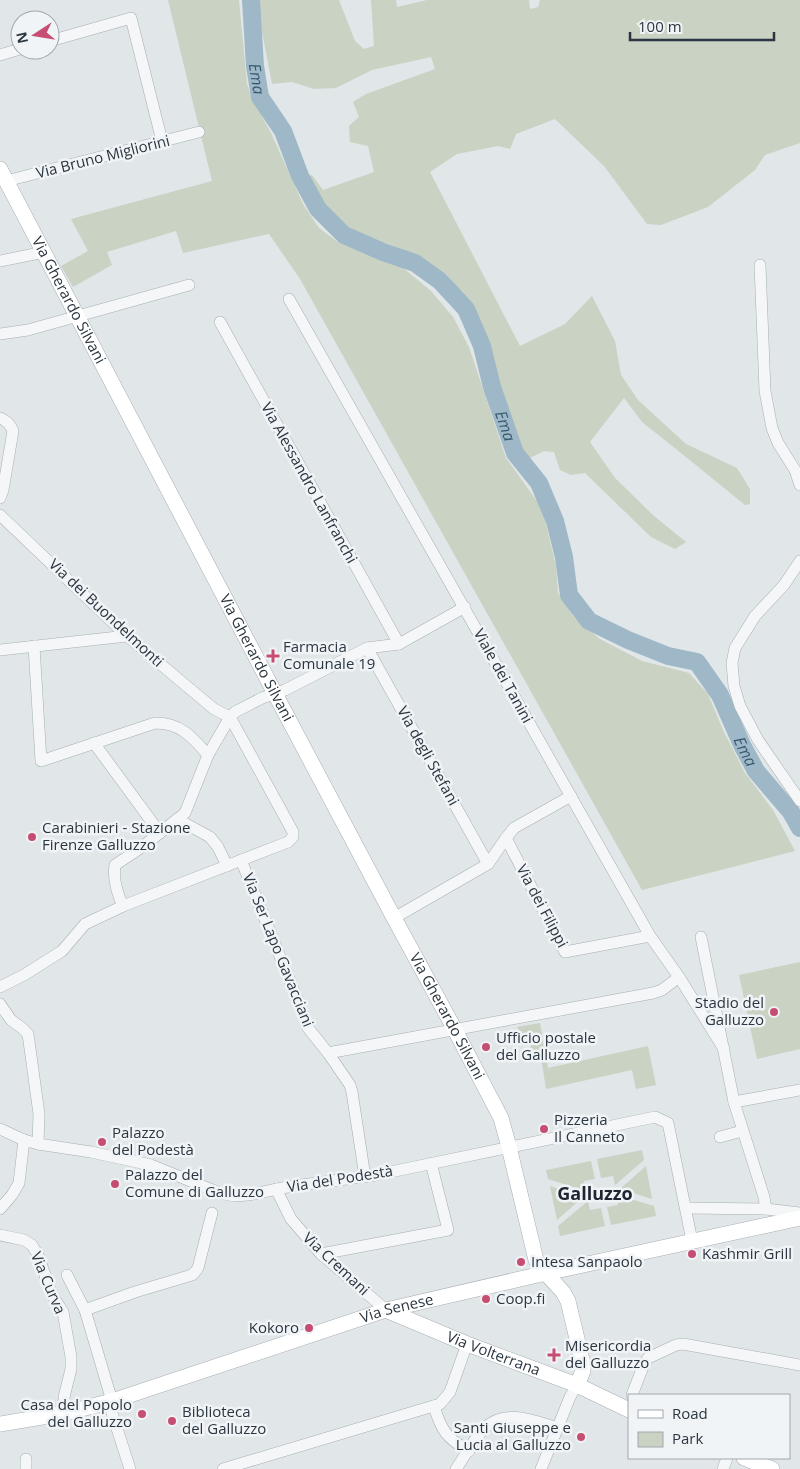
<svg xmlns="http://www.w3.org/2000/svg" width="800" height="1469" font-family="'Open Sans',sans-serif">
<rect width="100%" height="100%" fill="#e1e6e9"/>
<g fill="#c9d2c3">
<path d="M168 0H239L247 84 251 96 272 135 303 204 319 228 338 242 352 248 402 267 431 291 453 317 469 347 506 458 542 508 556 566 558 593 574 617 600 639 642 661 689 673 708 694 723 730 745 773 773 810 795 851 642 890 300 279 269 234 183 253 176 231 107 252 112 265 73 287 61 266 88 251 71 219 212 181Z"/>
<path d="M258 0H339L355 41 364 49 374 46 371 0H396L397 7 427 0H529L530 9 538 7 540 0H800V143L765 155 755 170 708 207 661 225 647 224 604 166 555 119 516 134 510 149 498 146 457 154 430 172 520 346 565 324 592 296 615 341 621 375 638 400 686 444 737 468 750 489V504L745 505 686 457 642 422 624 398 590 442 615 478 654 516 686 542 675 549 651 537 585 473 571 475 560 470 554 452 544 451 530 458 519 446 496 373 469 302 447 275 404 250 346 228 331 214 316 195 306 177 312 175 323 190 374 172 368 146 350 142 349 126 359 117 353 102 366 94 435 69 431 57 372 70 336 88 314 89 292 82 272 84 260 21Z"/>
<path d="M800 962V1049L757 1059 739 975Z"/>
<path d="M540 1023 548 1068 648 1046 656 1085 636 1089 632 1070 546 1089 542 1063 517 1027Z"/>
<path d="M642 1150 644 1160 615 1185 613 1176 601 1178 597 1159Z"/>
<path d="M591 1161 595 1179 584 1181 586 1191 548 1179 546 1170Z"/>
<path d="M646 1166 652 1199 620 1189Z"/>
<path d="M550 1186 583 1197 557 1220Z"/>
<path d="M617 1195 654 1206 656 1216 611 1225 607 1207 618 1205Z"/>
<path d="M588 1201 590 1210 601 1208 605 1226 560 1236 558 1226Z"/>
</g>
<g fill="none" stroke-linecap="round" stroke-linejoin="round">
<path stroke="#9fb8c7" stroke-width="18" id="s1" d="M251 0 255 66 260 97 283 131 300 176 318 209 344 235 383 252 415 263 440 281 466 309 482 346 492 387 515 453 539 483 555 521 564 557 569 595 589 621 628 640 668 656 697 662 720 695 742 745 756 771 791 812 800 828"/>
<g stroke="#a7aeb3" stroke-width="12">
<g id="street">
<path d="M50 41 131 18 162 141"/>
<path d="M0 55 20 49"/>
<path d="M6 181 199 132"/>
<path d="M0 261 44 252"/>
<path d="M760 265 765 391 772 428 778 443 795 470 800 485"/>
<path d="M289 299 650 936 679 977 724 1049"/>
<path d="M220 322 399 644"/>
<path d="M0 334 28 330 189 285"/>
<path d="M0 418C7 421 10 424 13 431L3 490 0 498"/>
<path d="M0 515 127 636 214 709 230 717 293 832V837L288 842 123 906 85 924 62 951 24 975 0 987"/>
<path d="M800 561 784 585 755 616 735 648 732 663 734 686 740 706 758 740 800 801"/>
<path d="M34 646 41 761 155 723C181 723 192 737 208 755"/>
<path d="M367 648 488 864"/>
<path d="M0 650 127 636"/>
<path d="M94 743 160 833"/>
<path d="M177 819 210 837 218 847 227 866"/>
<path d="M506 838 565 952 650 936"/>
<path d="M241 860 298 1001 308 1028 328 1053 350 1085 352 1092 365 1177"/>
<path d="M123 906C117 893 113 878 115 865L142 847 185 813 208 755 230 717 235 712 262 698 285 690 367 648 399 644 465 607"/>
<path d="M394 918 488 864 506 838 514 828 571 796"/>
<path d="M701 937 734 1102 764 1197 766 1209"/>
<path d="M0 1004 11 1020 22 1028 28 1034 39 1114 38 1144"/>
<path d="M328 1053 653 993 662 990 679 977"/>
<path d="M734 1102 800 1090"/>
<path d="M0 1129 24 1140 38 1144 91 1152 151 1165 220 1193 234 1196 248 1195 287 1187 376 1175 655 1117 668 1123 692 1241"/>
<path d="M720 1137 742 1131"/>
<path d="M276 1189 291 1219 321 1254 386 1310"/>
<path d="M686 1208 766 1209 800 1213"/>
<path d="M0 1209 12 1195 19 1183 24 1140"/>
<path d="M0 1235 24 1240 32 1245 38 1255 52 1295 63 1312 71 1357V1369L64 1397 66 1413"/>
<path d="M321 1254 448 1230 431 1163"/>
<path d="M67 1275 85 1310 112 1401V1413L130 1469"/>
<path d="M85 1310 135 1292 192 1275 195 1272 198 1268 212 1213"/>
<path d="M632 1395 644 1364 648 1358 676 1345 683 1344 800 1365"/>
<path d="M434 1406C441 1430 447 1439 469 1451"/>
<path d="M26 1459V1469"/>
<path d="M223 1469 440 1404 450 1392 467 1344"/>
<path d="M456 1469C465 1456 473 1439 485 1428 504 1408 535 1421 558 1428"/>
<path d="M541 1469 570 1397 577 1385"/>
<path d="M723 1469 727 1458"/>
</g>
</g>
<g stroke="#a7aeb3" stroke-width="16">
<g id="secondary">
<path id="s2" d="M0 169 281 705 394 918 455 1030 501 1118 509 1147 536 1260 541 1268 563 1292 568 1301 583 1364V1371L577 1385"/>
<path id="s3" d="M386 1310 467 1344 577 1385 629 1410"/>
<path id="s4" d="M0 1424 66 1413 112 1401 386 1310 546 1273 800 1218"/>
<path d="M744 1458 772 1469"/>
</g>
</g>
<use href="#street" stroke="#f4f6f8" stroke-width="11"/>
<use href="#secondary" stroke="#fff" stroke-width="15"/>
</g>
<g fill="#c64e73" stroke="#f1f4f7" stroke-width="2">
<path d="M270.5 648.5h5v5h5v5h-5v5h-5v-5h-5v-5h5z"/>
<circle cx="32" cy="837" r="5"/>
<circle cx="774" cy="1012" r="5"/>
<circle cx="486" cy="1047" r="5"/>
<circle cx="544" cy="1129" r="5"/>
<circle cx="102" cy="1142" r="5"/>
<circle cx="115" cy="1184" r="5"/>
<circle cx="692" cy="1254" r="5"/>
<circle cx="521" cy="1262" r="5"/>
<circle cx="486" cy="1299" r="5"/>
<circle cx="309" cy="1328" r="5"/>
<path d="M551.5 1347.5h5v5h5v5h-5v5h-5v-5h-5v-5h5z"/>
<circle cx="142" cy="1414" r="5"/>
<circle cx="172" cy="1421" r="5"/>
<circle cx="581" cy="1437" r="5"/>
</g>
<g text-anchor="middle" stroke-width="5" stroke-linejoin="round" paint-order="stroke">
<g font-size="15" fill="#2b3640" stroke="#f1f4f7">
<text transform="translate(103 157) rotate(-14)" y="5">Via Bruno Migliorini</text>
<text dy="5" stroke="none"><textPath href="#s2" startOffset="148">Via Gherardo Silvani</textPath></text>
<text transform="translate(309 483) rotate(61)" y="5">Via Alessandro Lanfranchi</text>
<text transform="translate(106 613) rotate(43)" y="5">Via dei Buondelmonti</text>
<text dy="5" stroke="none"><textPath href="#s2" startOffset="552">Via Gherardo Silvani</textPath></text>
<text transform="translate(503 676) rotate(61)" y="5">Viale dei Tanini</text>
<text transform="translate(428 756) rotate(61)" y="5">Via degli Stefani</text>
<text transform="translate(542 906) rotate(62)" y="5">Via dei Filippi</text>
<text transform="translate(278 950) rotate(68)" y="5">Via Ser Lapo Gavacciani</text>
<text dy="5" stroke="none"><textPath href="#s2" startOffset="958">Via Gherardo Silvani</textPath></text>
<text transform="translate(340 1179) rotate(-9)" y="5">Via del Podestà</text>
<text transform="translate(336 1264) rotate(43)" y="5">Via Cremani</text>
<text transform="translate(48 1283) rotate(67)" y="5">Via Curva</text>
<text dy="5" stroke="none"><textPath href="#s4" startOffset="414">Via Senese</textPath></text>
<text dy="5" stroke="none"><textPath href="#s3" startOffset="116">Via Volterrana</textPath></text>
</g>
<g font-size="15" fill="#2b3640" stroke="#f1f4f7" text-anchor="start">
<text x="283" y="652">Farmacia<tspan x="283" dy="17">Comunale 19</tspan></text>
<text x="42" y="833">Carabinieri - Stazione<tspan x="42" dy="17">Firenze Galluzzo</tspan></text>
<text x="764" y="1008" text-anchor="end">Stadio del<tspan x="764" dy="17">Galluzzo</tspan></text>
<text x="496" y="1043">Ufficio postale<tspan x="496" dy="17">del Galluzzo</tspan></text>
<text x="554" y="1125">Pizzeria<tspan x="554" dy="17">Il Canneto</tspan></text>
<text x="112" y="1138">Palazzo<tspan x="112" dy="17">del Podestà</tspan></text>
<text x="125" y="1180">Palazzo del<tspan x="125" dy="17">Comune di Galluzzo</tspan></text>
<text x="702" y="1259">Kashmir Grill</text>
<text x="531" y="1267">Intesa Sanpaolo</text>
<text x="496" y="1304">Coop.fi</text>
<text x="299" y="1333" text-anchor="end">Kokoro</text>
<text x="565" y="1351">Misericordia<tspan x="565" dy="17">del Galluzzo</tspan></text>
<text x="132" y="1410" text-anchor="end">Casa del Popolo<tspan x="132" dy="17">del Galluzzo</tspan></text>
<text x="182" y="1417">Biblioteca<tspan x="182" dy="17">del Galluzzo</tspan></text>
<text x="571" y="1433" text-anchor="end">Santi Giuseppe e<tspan x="571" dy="17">Lucia al Galluzzo</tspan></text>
</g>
<g font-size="16" font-style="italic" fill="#375a71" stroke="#f1f4f7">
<text dy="6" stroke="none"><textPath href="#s1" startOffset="79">Ema</textPath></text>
<text dy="6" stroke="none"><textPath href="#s1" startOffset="530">Ema</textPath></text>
<text dy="6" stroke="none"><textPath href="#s1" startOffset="965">Ema</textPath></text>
</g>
<g font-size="18" font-weight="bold" fill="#1d2631" stroke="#f1f4f7">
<text x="595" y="1200">Galluzzo</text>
</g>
</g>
<rect x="628" y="1394" width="162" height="65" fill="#f1f4f7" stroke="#a2a8ae"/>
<rect x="638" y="1410" width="25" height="8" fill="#ffffff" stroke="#a2a8ae"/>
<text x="672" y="1419" font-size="15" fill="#2b3640">Road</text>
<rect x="638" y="1432" width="25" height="15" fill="#c9d2c3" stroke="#a2a8ae"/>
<text x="672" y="1444" font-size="15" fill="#2b3640">Park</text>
<g transform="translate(35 35) rotate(258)"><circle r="24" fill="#f1f4f7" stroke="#a2a8ae"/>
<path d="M0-4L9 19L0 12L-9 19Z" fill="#c64e73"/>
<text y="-8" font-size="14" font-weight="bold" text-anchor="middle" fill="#2b3640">N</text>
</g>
<path d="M630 32v8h144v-8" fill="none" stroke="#2b3640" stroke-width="2.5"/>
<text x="638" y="32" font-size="15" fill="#2b3640" stroke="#f1f4f7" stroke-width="4" paint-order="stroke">100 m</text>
</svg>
